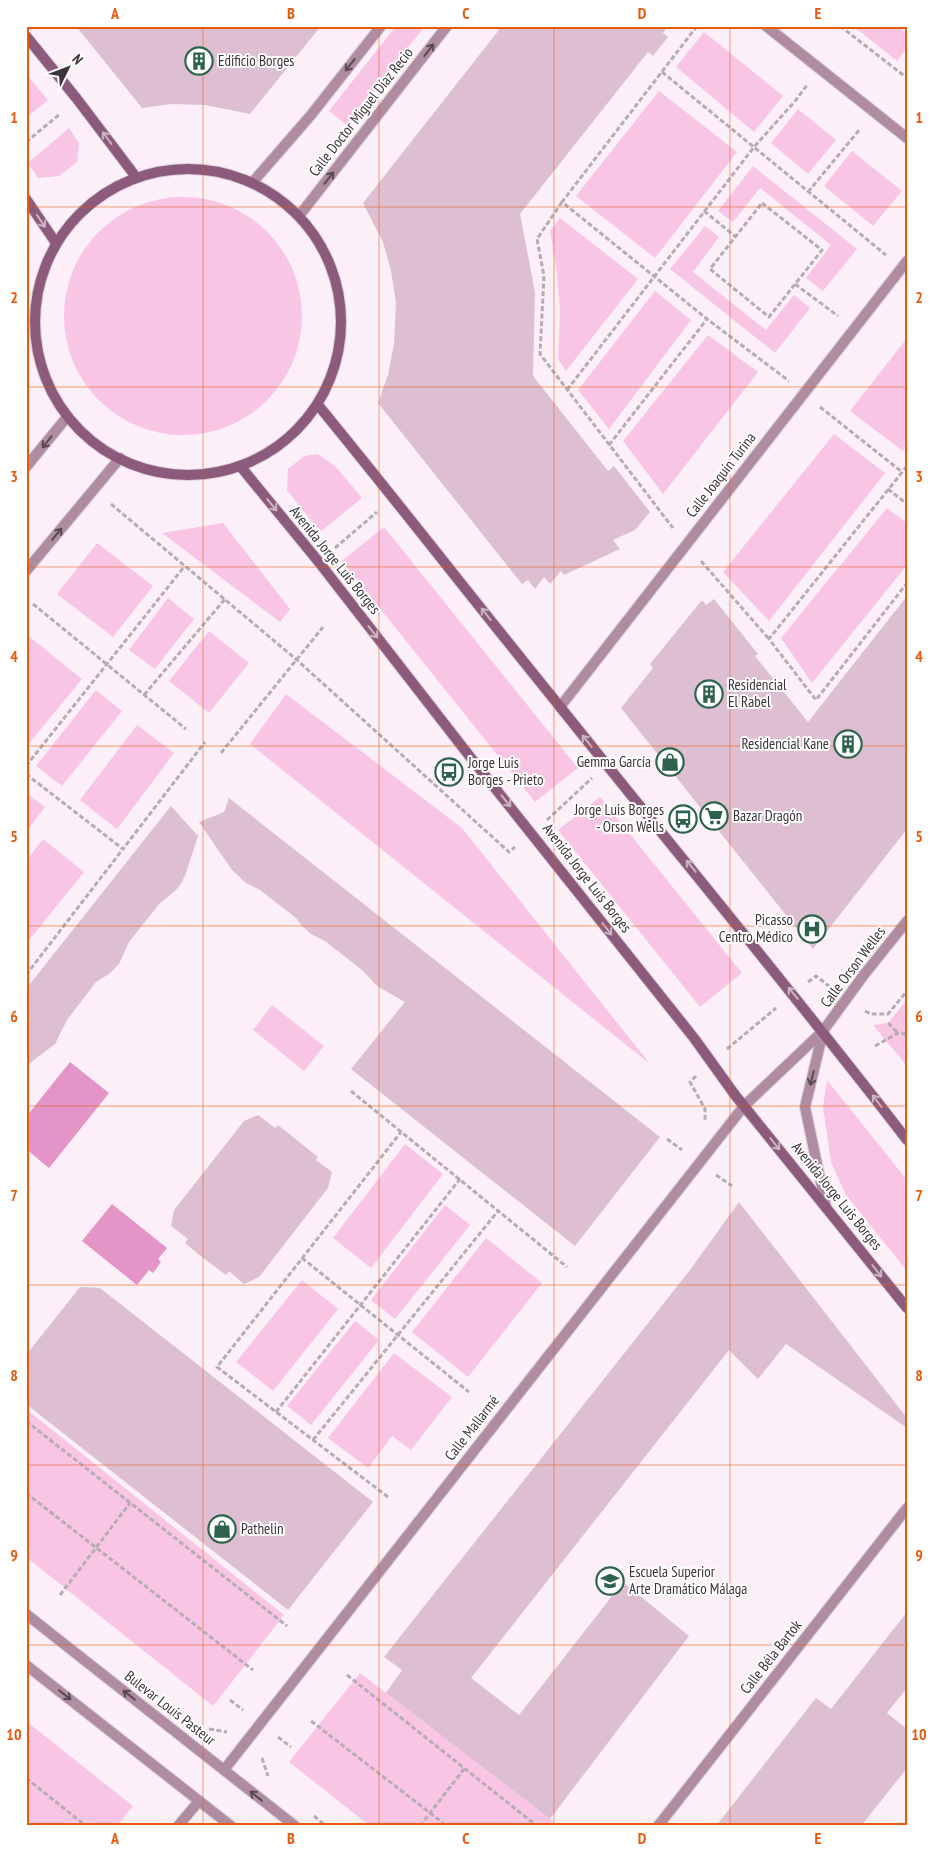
<svg xmlns="http://www.w3.org/2000/svg" width="933" height="1852" font-family="'PT Sans Narrow',sans-serif">
<rect width="100%" height="100%" fill="#fceff7"/>
<g fill="#f9c5e5">
<path d="M396 26H425L347 125 329 111Z"/>
<path d="M853 26H897L907 34V48L897 61Z"/>
<path d="M704 32 783 96 754 132 676 67Z"/>
<path d="M26 74 48 100 26 118Z"/>
<path d="M659 91 737 152 655 258 576 196Z"/>
<path d="M798 109 836 140 808 174 771 143Z"/>
<path d="M69 128 79 143 77 162 59 176 38 178 28 163Z"/>
<path d="M852 151 902 191 873 226 824 186Z"/>
<path d="M753 166 857 249 823 291 806 278 831 245 760 188 733 222 718 211Z"/>
<circle cx="183" cy="316" r="119"/>
<path d="M560 218 638 279 566 371 558 359 560 311 557 273 550 231Z"/>
<path d="M705 226 719 237 693 272 766 330 794 295 810 308 775 353 670 269Z"/>
<path d="M655 291 691 320 609 429 578 390Z"/>
<path d="M708 335 758 372 663 494 623 441Z"/>
<path d="M907 338V446L903 451 850 411Z"/>
<path d="M834 434 885 473 769 621 723 572Z"/>
<path d="M318 454 335 466 362 498 320 532 287 490 288 469 304 456Z"/>
<path d="M887 508 907 523V565L812 683 781 638Z"/>
<path d="M223 523 290 609 280 622 162 533Z"/>
<path d="M384 527 578 768 535 802 342 561Z"/>
<path d="M97 543 153 586 113 637 57 594Z"/>
<path d="M168 598 194 619 155 669 129 650Z"/>
<path d="M209 631 249 663 209 713 169 681Z"/>
<path d="M26 634 82 679 26 747Z"/>
<path d="M96 690 122 711 62 786 36 766Z"/>
<path d="M286 694 462 828 650 1064 250 744Z"/>
<path d="M137 725 174 753 117 829 80 800Z"/>
<path d="M26 793 45 807 26 832Z"/>
<path d="M600 797 742 973 700 1007 558 830Z"/>
<path d="M43 839 84 872 26 944V861Z"/>
<path d="M907 1000V1066L873 1025 888 1023Z"/>
<path d="M272 1005 324 1046 304 1071 253 1030Z"/>
<path d="M827 1080 907 1180V1271L846 1195 831 1162 823 1107Z"/>
<path d="M405 1144 443 1174 371 1268 333 1238Z"/>
<path d="M445 1205 470 1225 395 1319 371 1300Z"/>
<path d="M486 1238 542 1283 468 1377 412 1332Z"/>
<path d="M302 1280 338 1309 273 1391 236 1362Z"/>
<path d="M355 1321 379 1340 311 1425 287 1406Z"/>
<path d="M394 1353 452 1397 411 1450 392 1436 368 1468 328 1438Z"/>
<path d="M26 1409 284 1615 213 1706 26 1557Z"/>
<path d="M360 1673 550 1819 558 1826H370L289 1762Z"/>
<path d="M26 1721 133 1806 117 1826H26Z"/>
</g>
<g fill="#e494c7">
<path d="M70 1062 109 1093 49 1168 26 1149V1117Z"/>
<path d="M112 1204 167 1248 158 1259 161 1262 153 1273 149 1270 137 1285 82 1241Z"/>
</g>
<g fill="#debfd1">
<path d="M76 26H321L250 114 205 105 172 104 142 108Z"/>
<path d="M502 26H668L663 33 668 37 653 56 648 52 520 214 535 292 533 376 608 471 614 466 650 512 635 530 613 540 620 549 564 575 561 571 550 584 544 577 535 589 528 580 522 584 378 403 388 375 394 344 396 302 391 271 383 242 363 203Z"/>
<path d="M907 596V829L813 949 621 708 653 668 650 664 702 600 706 605 714 599 758 654 755 656 808 722Z"/>
<path d="M229 798 660 1137 575 1246 351 1069 405 1002 377 986 362 970 325 941 311 934 302 926 296 918 260 890 246 883 232 870 199 822 224 812Z"/>
<path d="M171 806 198 836 186 873 182 882 176 890 159 904 129 942 119 964 109 974 96 982 67 1020 55 1044 26 1066V989Z"/>
<path d="M258 1115 275 1128 278 1125 318 1157 316 1160 332 1172 328 1188 259 1277 244 1284 229 1271 226 1275 198 1254 185 1243 188 1239 171 1226 174 1210 244 1121Z"/>
<path d="M739 1202 907 1418V1428L786 1344 758 1379 729 1350 471 1678 519 1715 623 1582 689 1636 550 1819 386 1693 402 1670 384 1657 690 1270Z"/>
<path d="M80 1287 100 1288 373 1502 288 1610 26 1404V1355Z"/>
<path d="M907 1612V1688L887 1713 907 1729V1768L861 1826H716L816 1698 831 1709Z"/>
</g>
<g fill="none" stroke-linecap="round" stroke-linejoin="round">
<g stroke="#dacdd5" stroke-width="12">
<g id="minor">
<path d="M766 26 907 138"/>
<path d="M252 183 311 115 381 26"/>
<path d="M299 216 447 26"/>
<path d="M560 707 907 261"/>
<path d="M224 1770 744 1106"/>
<path d="M178 1826 199 1801"/>
<path d="M658 1826 907 1508"/>
</g>
</g>
<g stroke="#dacdd5" stroke-width="12">
<g id="tertiary">
<path d="M26 467 67 417"/>
<path d="M26 571 120 458"/>
<path d="M823 1032 805 1107 826 1207"/>
<path d="M744 1106 823 1031 863 976 907 921"/>
<path d="M26 1614 295 1826"/>
<path d="M26 1665 231 1826"/>
</g>
</g>
<g stroke="#dacdd5" stroke-width="12">
<g id="secondary">
<path d="M26 36 77 99 136 177"/>
<circle cx="188" cy="322" r="153"/>
<path d="M26 199 56 243"/>
<path d="M318 405C400 505 479 607 561 708 676 852 794 993 907 1140"/>
<path d="M241 467 318 561 471 758 694 1038 735 1095 907 1308"/>
</g>
</g>
<g stroke="#b8acb3" stroke-width="3" stroke-dasharray="5 2.5" stroke-linecap="butt">
<path d="M697 26 562 202 707 319 789 381"/>
<path d="M840 26 907 78"/>
<path d="M662 72 886 255"/>
<path d="M26 142 60 114"/>
<path d="M808 192 860 129"/>
<path d="M562 202 537 239 544 276 540 354 673 528"/>
<path d="M762 203 822 250 769 317 710 269Z"/>
<path d="M704 211 736 237"/>
<path d="M795 284 838 316"/>
<path d="M567 390 754 147 796 100 807 85"/>
<path d="M820 407 902 472"/>
<path d="M609 445 707 319"/>
<path d="M907 466 769 639 816 700 907 583"/>
<path d="M888 489 907 504"/>
<path d="M111 504 297 660 509 852 515 847"/>
<path d="M335 548 377 512"/>
<path d="M701 561 769 639"/>
<path d="M33 604 186 729"/>
<path d="M144 695 225 599"/>
<path d="M221 753 323 627"/>
<path d="M26 766 184 567"/>
<path d="M26 774 123 849 205 742"/>
<path d="M547 820 592 778"/>
<path d="M26 975 123 849"/>
<path d="M808 982 816 976 829 986"/>
<path d="M865 1011 871 1014H888L907 991"/>
<path d="M888 1023 898 1033"/>
<path d="M875 1046 898 1033 907 1034"/>
<path d="M727 1049 776 1008"/>
<path d="M696 1076 690 1082 705 1109V1121"/>
<path d="M351 1091 567 1267"/>
<path d="M667 1139 682 1150"/>
<path d="M716 1175 732 1186"/>
<path d="M302 1258 469 1392"/>
<path d="M276 1412 460 1179"/>
<path d="M26 1421 287 1626"/>
<path d="M313 1440 498 1211"/>
<path d="M26 1493 253 1670"/>
<path d="M388 1497 217 1367 401 1132"/>
<path d="M60 1595 130 1503"/>
<path d="M347 1675 537 1826"/>
<path d="M230 1700 243 1710"/>
<path d="M311 1721 447 1826"/>
<path d="M209 1729 227 1732"/>
<path d="M278 1737 291 1747"/>
<path d="M262 1758 268 1776"/>
<path d="M26 1778 86 1826"/>
<path d="M314 1816 326 1826"/>
<path d="M420 1826 464 1769"/>
</g>
<use href="#minor" stroke="#af8ca1" stroke-width="10"/>
<use href="#tertiary" stroke="#af8ca1" stroke-width="10"/>
<use href="#secondary" stroke="#8c5a7a" stroke-width="10"/>
</g>
<defs><path id="oneway-shaft" d="M-6 0H5M1.5-3L5.5 0L1.5 3" fill="none" stroke-width="1.6" stroke-linecap="round" stroke-linejoin="round" transform="scale(1.25)"/></defs>
<g stroke="#5b4954">
<use href="#oneway-shaft" transform="translate(429 50) rotate(-52)"/>
<use href="#oneway-shaft" transform="translate(350 65) rotate(128)"/>
<use href="#oneway-shaft" transform="translate(329 178) rotate(-52)"/>
<use href="#oneway-shaft" transform="translate(47 442) rotate(129)"/>
<use href="#oneway-shaft" transform="translate(57 534) rotate(-50)"/>
<use href="#oneway-shaft" transform="translate(812 1078) rotate(104)"/>
<use href="#oneway-shaft" transform="translate(65 1695) rotate(38)"/>
<use href="#oneway-shaft" transform="translate(129 1695) rotate(-142)"/>
<use href="#oneway-shaft" transform="translate(256 1796) rotate(-142)"/>
</g>
<g stroke="#cbb5c3">
<use href="#oneway-shaft" transform="translate(107 138) rotate(-127)"/>
<use href="#oneway-shaft" transform="translate(41 221) rotate(56)"/>
<use href="#oneway-shaft" transform="translate(272 505) rotate(51)"/>
<use href="#oneway-shaft" transform="translate(486 614) rotate(-128)"/>
<use href="#oneway-shaft" transform="translate(373 632) rotate(52)"/>
<use href="#oneway-shaft" transform="translate(587 741) rotate(-129)"/>
<use href="#oneway-shaft" transform="translate(506 801) rotate(51)"/>
<use href="#oneway-shaft" transform="translate(691 866) rotate(-129)"/>
<use href="#oneway-shaft" transform="translate(607 929) rotate(52)"/>
<use href="#oneway-shaft" transform="translate(793 993) rotate(-129)"/>
<use href="#oneway-shaft" transform="translate(877 1101) rotate(-127)"/>
<use href="#oneway-shaft" transform="translate(775 1144) rotate(51)"/>
<use href="#oneway-shaft" transform="translate(877 1271) rotate(52)"/>
</g>
<path fill="none" stroke="#e8590c" stroke-width="1" stroke-opacity="0.55" d="M203 26V1826M379 26V1826M554 26V1826M730 26V1826M26 207H907M26 387H907M26 567H907M26 746H907M26 926H907M26 1106H907M26 1285H907M26 1465H907M26 1645H907"/>
<defs>
<g id="building-ring" transform="scale(1.4375)"><circle r="9.5" fill="#fff" stroke="#2c634a" stroke-width="1.5"/><path d="M-4-6H4V6H1V3H-1V6H-4ZM-2.5-4.3h1.7v1.8h-1.7ZM.8-4.3h1.7v1.8H.8ZM-2.5-1h1.7V.8h-1.7ZM.8-1h1.7V.8H.8Z" fill="#2c634a"/></g>
<g id="shop-ring" transform="scale(1.4375)"><circle r="9.5" fill="#fff" stroke="#2c634a" stroke-width="1.5"/><path d="M-5-2.5h2.3a2.7 3.5 0 0 1 5.4 0H5L5.5 6h-11ZM-1.5-2.5h3a1.5 2.3 0 0 0-3 0Z" fill="#2c634a"/></g>
<g id="bus-ring" transform="scale(1.4375)"><circle r="9.5" fill="#fff" stroke="#2c634a" stroke-width="1.5"/><path d="M-5-6H5V4H4V6H2V4H-2V6H-4V4H-5ZM-3.5-4V0h7V-4ZM-3.5 1.2v1.5H-2V1.2ZM2 1.2v1.5H3.5V1.2Z" fill="#2c634a"/></g>
<g id="supermarket-ring" transform="scale(1.4375)"><circle r="9.5" fill="#fff" stroke="#2c634a" stroke-width="1.5"/><path d="M-6-5.5h2.5l.6 2H6L4.5 2H-2.5L-4.4-4H-6ZM-1.5 3.2a1.3 1.3 0 1 0 .1 0ZM3 3.2a1.3 1.3 0 1 0 .1 0Z" fill="#2c634a"/></g>
<g id="hospital-ring" transform="scale(1.4375)"><circle r="9.5" fill="#fff" stroke="#2c634a" stroke-width="1.5"/><path d="M-5-5h3v3.5h4V-5h3V5h-3V1.5h-4V5h-3Z" fill="#2c634a"/></g>
<g id="university-ring" transform="scale(1.4375)"><circle r="9.5" fill="#fff" stroke="#2c634a" stroke-width="1.5"/><path d="M0-5L7-2L0 1L-7-2ZM-4 1L0 2.5L4 1V4Q0 6-4 4Z" fill="#2c634a"/></g>
</defs>
<g fill-rule="evenodd">
<use href="#building-ring" x="199" y="61"/>
<use href="#building-ring" x="709" y="694"/>
<use href="#building-ring" x="848" y="744"/>
<use href="#shop-ring" x="670" y="762"/>
<use href="#bus-ring" x="449" y="772"/>
<use href="#supermarket-ring" x="714" y="816"/>
<use href="#bus-ring" x="683" y="819"/>
<use href="#hospital-ring" x="812" y="929"/>
<use href="#shop-ring" x="222" y="1529"/>
<use href="#university-ring" x="610" y="1581"/>
</g>
<g text-anchor="middle" stroke-width="4" stroke-linejoin="round" paint-order="stroke">
<g font-size="15" fill="#3f333a" stroke="#fff" text-anchor="start">
<text x="218" y="66">Edificio Borges</text>
<text x="728" y="690">Residencial<tspan x="728" dy="17">El Rabel</tspan></text>
<text x="829" y="749" text-anchor="end">Residencial Kane</text>
<text x="651" y="767" text-anchor="end">Gemma García</text>
<text x="468" y="768">Jorge Luis<tspan x="468" dy="17">Borges - Prieto</tspan></text>
<text x="664" y="815" text-anchor="end">Jorge Luis Borges<tspan x="664" dy="17">- Orson Wells</tspan></text>
<text x="733" y="821">Bazar Dragón</text>
<text x="793" y="925" text-anchor="end">Picasso<tspan x="793" dy="17">Centro Médico</tspan></text>
<text x="241" y="1534">Pathelin</text>
<text x="629" y="1577">Escuela Superior<tspan x="629" dy="17">Arte Dramático Málaga</tspan></text>
</g>
<g font-size="15" fill="#3f333a" stroke="#fff">
<text transform="translate(361 112) rotate(-52)" y="5">Calle Doctor Miguel Díaz Recio</text>
<text transform="translate(721 475) rotate(-52)" y="5">Calle Joaquín Turina</text>
<text transform="translate(335 560) rotate(51)" y="5">Avenida Jorge Luis Borges</text>
<text transform="translate(587 878) rotate(52)" y="5">Avenida Jorge Luis Borges</text>
<text transform="translate(853 967) rotate(-53)" y="5">Calle Orson Welles</text>
<text transform="translate(837 1196) rotate(51)" y="5">Avenida Jorge Luis Borges</text>
<text transform="translate(472 1428) rotate(-52)" y="5">Calle Mallarmé</text>
<text transform="translate(771 1657) rotate(-52)" y="5">Calle Béla Bartok</text>
<text transform="translate(170 1708) rotate(38)" y="5">Bulevar Louis Pasteur</text>
</g>
</g>
<rect width="933" height="1852" fill="none" stroke="#ffffff" stroke-width="55"/>
<g transform="translate(68 68) rotate(48)" stroke="#ffffff" stroke-width="4" paint-order="stroke">
<path d="M0-4L9 19L0 12L-9 19Z" fill="#3f333a"/>
<text y="-8" font-size="14" font-weight="bold" text-anchor="middle" fill="#3f333a">N</text>
</g>
<rect x="28" y="28" width="878" height="1796" fill="none" stroke="#e8590c" stroke-width="2"/>
<g font-size="16" text-anchor="middle" font-weight="bold" fill="#e8590c">
<text x="115" y="19">A</text>
<text x="291" y="19">B</text>
<text x="466" y="19">C</text>
<text x="642" y="19">D</text>
<text x="818" y="19">E</text>
<text x="14" y="123">1</text>
<text x="919" y="123">1</text>
<text x="14" y="303">2</text>
<text x="919" y="303">2</text>
<text x="14" y="482">3</text>
<text x="919" y="482">3</text>
<text x="14" y="662">4</text>
<text x="919" y="662">4</text>
<text x="14" y="842">5</text>
<text x="919" y="842">5</text>
<text x="14" y="1022">6</text>
<text x="919" y="1022">6</text>
<text x="14" y="1201">7</text>
<text x="919" y="1201">7</text>
<text x="14" y="1381">8</text>
<text x="919" y="1381">8</text>
<text x="14" y="1561">9</text>
<text x="919" y="1561">9</text>
<text x="14" y="1740">10</text>
<text x="919" y="1740">10</text>
<text x="115" y="1844">A</text>
<text x="291" y="1844">B</text>
<text x="466" y="1844">C</text>
<text x="642" y="1844">D</text>
<text x="818" y="1844">E</text>
</g>
</svg>
